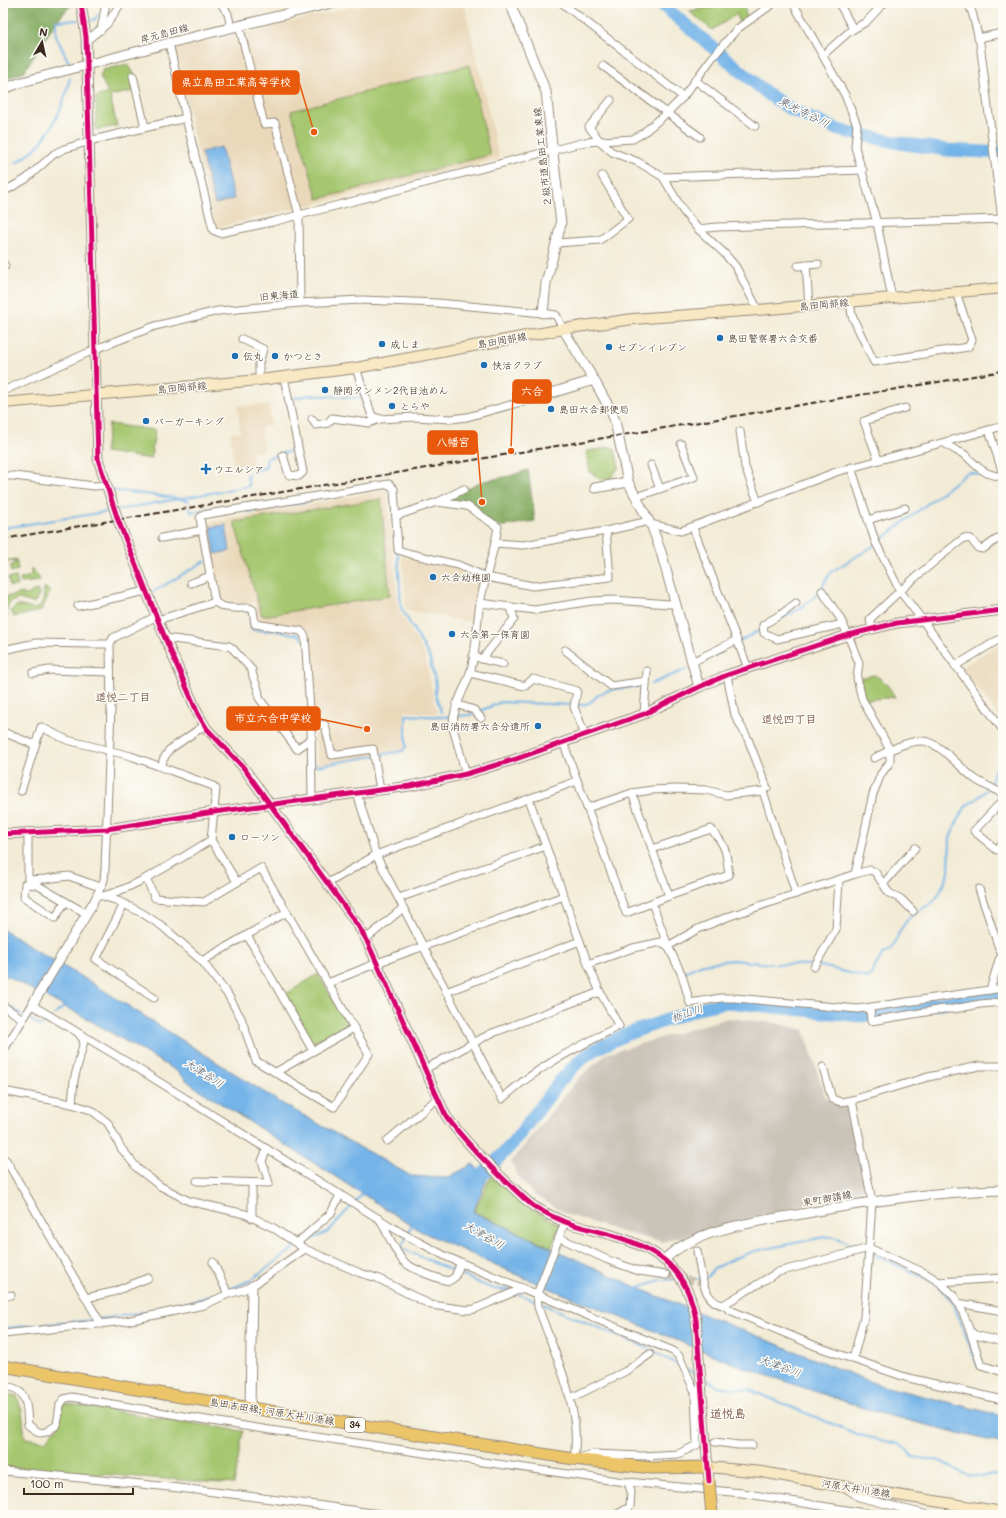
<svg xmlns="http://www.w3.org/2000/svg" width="1006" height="1518" font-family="Mali,'Klee One',sans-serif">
<rect width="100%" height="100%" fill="#fdfcf7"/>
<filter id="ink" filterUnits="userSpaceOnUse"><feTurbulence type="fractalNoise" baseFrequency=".025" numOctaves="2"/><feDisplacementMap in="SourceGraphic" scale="8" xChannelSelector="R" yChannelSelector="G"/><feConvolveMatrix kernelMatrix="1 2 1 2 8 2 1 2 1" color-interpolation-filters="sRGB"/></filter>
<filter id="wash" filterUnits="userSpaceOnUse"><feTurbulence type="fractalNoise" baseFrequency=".012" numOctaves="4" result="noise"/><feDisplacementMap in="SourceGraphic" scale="16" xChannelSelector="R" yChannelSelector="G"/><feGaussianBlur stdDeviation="0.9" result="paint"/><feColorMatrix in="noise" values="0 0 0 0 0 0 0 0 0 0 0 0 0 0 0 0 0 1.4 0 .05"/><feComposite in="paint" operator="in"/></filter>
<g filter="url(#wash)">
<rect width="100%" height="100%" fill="#f2ebd5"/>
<g fill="#ead8ba">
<path d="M370 3H464L499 159 215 228 174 49Z"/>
<path d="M269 405 271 425 261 427 264 451 252 452 253 468 234 469 230 433 240 432 238 406Z"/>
<path d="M387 490 398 608 425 656 437 714 404 711V750L317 766 308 631 302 626 258 621 255 602 236 604 221 599 206 523Z"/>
<path d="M402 555 459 568 482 579 474 619 471 622 406 610Z"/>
<path d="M1003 642V723L962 667Z"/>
</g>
<path fill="#cac3b8" d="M728 1018 776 1023 804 1030 826 1098 834 1103H848L866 1188 662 1242 625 1233 569 1215 534 1195 519 1177 511 1162 578 1079 606 1054Z"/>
<g fill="#a6c770" stroke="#707847">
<path d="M737 3H743L747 18 739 23 737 14 712 30 689 11Z"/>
<path d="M128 64 134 74V91L110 96 117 126 96 130V97L108 93 100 76 103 70Z"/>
<path d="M470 65 490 155 318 199 291 111Z"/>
<path d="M109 424 155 430 151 459 105 452Z"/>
<path d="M611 447 615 449 619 467 611 478 602 480 590 472 586 454 588 451Z"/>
<path d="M381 499 390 596 262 616 234 522Z"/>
<path d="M16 559 18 570 11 572 10 566 14 564 13 561 3 563V561Z"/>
<path d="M31 568 40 579 39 581 21 583 20 579 31 576Z"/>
<path d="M16 577 18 585 10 587 8 578Z"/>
<path d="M44 588H46L50 592 41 611 14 617 11 611 16 606C22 605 24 607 29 608 43 612 44 597 44 588Z"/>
<path d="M37 590 39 594 36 601 33 603 19 599 11 602 7 607V617L3 619V603H6V597L23 593V595L31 594V592Z"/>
<path d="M874 675C885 680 889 687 895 697L865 700 860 678Z"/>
<path d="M318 974 348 1025 317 1044 313 1043 286 994Z"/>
<path d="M491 1176 526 1206 561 1225 551 1247 474 1212Z"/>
<path d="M3 1393 17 1396 22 1411 25 1438 45 1441 58 1427 63 1403 243 1431 234 1484 3 1467Z"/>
</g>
<g fill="#84ac62" stroke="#606b40">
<path d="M3 3H73L55 23 24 72 3 80Z"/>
<path d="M528 470 535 521 498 527 467 506 437 502 484 481 510 476Z"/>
</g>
<g fill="#74b4e8" stroke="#586f83">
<path d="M221 147 234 199 215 204 201 152Z"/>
<path d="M226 525 230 551 215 554 211 527Z"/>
<path d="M3 929 22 942 92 983 278 1101 411 1176 447 1178 473 1164 487 1179 473 1212 645 1291 879 1385 1003 1416V1444L879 1413 745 1368 534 1282 420 1231 192 1085 175 1070 84 1017 3 974Z"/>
</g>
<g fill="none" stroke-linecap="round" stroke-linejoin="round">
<g stroke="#74b4e8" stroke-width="2">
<path d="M91 20H94L98 15"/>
<path d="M70 65 56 36V21L78 20"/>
<path d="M15 163C46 148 63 110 70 78"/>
<path d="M3 168 7 167"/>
<path d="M291 400V399L308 395 362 398"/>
<path d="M111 490 176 498"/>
<path d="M181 499 189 501"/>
<path d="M190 508 191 512 230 506 235 507"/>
<path d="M117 510 249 486 247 475 250 473 266 467V459L283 453 297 450"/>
<path d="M247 511 250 512 310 501"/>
<path d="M3 528 112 511"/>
<path d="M396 551 398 554 401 608 429 656 436 684 435 693 441 712"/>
<path d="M153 592 205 561V562"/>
<path d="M245 611 250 613 252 630 276 631 299 635 302 639"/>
<path d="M780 619 799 609 818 594 831 572 872 547 968 472 986 476"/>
<path d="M740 641 762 629"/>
<path d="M705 661 722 651"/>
<path d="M651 684 687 669"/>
<path d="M576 705C596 705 591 697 604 692 615 688 627 688 639 686"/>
<path d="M478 712 501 702 572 705"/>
<path d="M313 763 317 766 403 751 406 747V715L442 717 470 715 474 713"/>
<path d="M991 783 995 769 1003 763"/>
<path d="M817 965 869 978 883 953 890 950 896 941 899 932 908 919 915 913 932 903 938 896 949 873 950 838 956 824 966 806 978 798 987 789"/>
<path d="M684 972 703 964 732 960 772 964 813 965"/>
<path d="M3 1002 23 1015"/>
<path d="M54 1015 66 1005"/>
<path d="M27 1017 40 1026 51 1018"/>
<path d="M408 1234 413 1223"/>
<path d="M406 1238 401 1248 493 1289 510 1290"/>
<path d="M301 1244 328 1232 364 1192"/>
<path d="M871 1253 932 1281"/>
<path d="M704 1278H706L714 1269 735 1258 755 1251 825 1237H835L859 1248"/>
<path d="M684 1279H700"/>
<path d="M936 1284 953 1302 978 1367 981 1368"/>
<path d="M636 1288 660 1280 678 1279"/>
<path d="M228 1290 251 1280 297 1246"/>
<path d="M516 1293 536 1301"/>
<path d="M540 1303 652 1350 680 1366"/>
<path d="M100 1319C141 1313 185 1306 224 1291"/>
<path d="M3 1328 95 1320"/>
<path d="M688 1370 698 1375"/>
<path d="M704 1378 717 1386 750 1390 859 1435 898 1444 906 1449 913 1457 940 1461 966 1475 981 1477 992 1474 1003 1476"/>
</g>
<g stroke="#74b4e8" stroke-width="13">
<path d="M660 3 768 94 792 110 809 118 839 130 899 143 947 150 1003 153"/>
<path d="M471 1187 513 1143 561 1080 578 1062 594 1050 627 1034 703 1007 728 1002 861 1016 1003 993"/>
</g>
</g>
</g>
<g filter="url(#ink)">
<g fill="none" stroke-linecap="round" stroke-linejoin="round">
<path stroke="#cdc4b0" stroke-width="7" stroke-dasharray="7 3.5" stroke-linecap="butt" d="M666 1275 699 1282"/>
<g stroke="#968a7a" stroke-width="9">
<g id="minor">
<path d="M221 3 228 14 231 28"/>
<path d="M562 3 683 97"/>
<path d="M793 3 845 95 857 125 855 147 877 223 892 298"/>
<path d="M839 3 853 29"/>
<path d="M968 3 972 12 980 43 1002 219"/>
<path d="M239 25 264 124 275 123 299 215 300 303"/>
<path d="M101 30 106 3"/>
<path d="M978 38 1003 33"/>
<path d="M86 41 107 24 121 3"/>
<path d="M823 55 850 31 866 22 884 3"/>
<path d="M603 66 700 137"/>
<path d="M133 76 145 127"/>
<path d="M695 80 755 126"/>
<path d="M611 100 589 127 600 141 612 152 638 162 663 177 683 211 698 229 724 253 736 267 758 310"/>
<path d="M186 118 213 230 220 233 272 222 585 142 633 139 643 133 667 113 683 97 712 58 737 29 774 3"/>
<path d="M663 177 863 170"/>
<path d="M3 192 26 179 54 154 64 149 93 140 186 118 169 43"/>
<path d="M698 229 717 227 1003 219"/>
<path d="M556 243 600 240 628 219 602 176"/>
<path d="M3 263 5 266"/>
<path d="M806 265 809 305"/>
<path d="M798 266 818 264"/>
<path d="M850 302 852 316 874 362 968 347 972 340 956 292"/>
<path d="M242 339 263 349 259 363V380"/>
<path d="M356 368 372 416 380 419 415 417 451 419 467 417 532 399"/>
<path d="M3 391 96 349 155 326 218 311 300 303 362 300 438 303 543 313 556 315 563 329"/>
<path d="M312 419 316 425 328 423 332 418 369 423 380 419"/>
<path d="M989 430 1003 474"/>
<path d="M740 431 745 467 758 502"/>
<path d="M944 443 957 451 964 454 979 468 987 473 1003 478"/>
<path d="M283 455 289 475 299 476 303 472 284 377"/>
<path d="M878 459 864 421 905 408"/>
<path d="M651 465 660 489"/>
<path d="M851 467 875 541 900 591 923 621 1003 730"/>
<path d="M3 476H14L94 486 107 485"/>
<path d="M636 497 694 477 681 444"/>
<path d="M438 502 464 489"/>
<path d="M396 516 437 502 467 506 498 527 495 543"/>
<path d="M868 520 905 508"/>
<path d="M650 524 681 531 836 472 1003 426"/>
<path d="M693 528 748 668"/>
<path d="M162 538 202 530"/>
<path d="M191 583 210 576"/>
<path d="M480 603 535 610 592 601 613 600 670 604 676 603"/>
<path d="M796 603 783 613 763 625 764 633 777 639 843 624"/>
<path d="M78 606 146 591"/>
<path d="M158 620 215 602"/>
<path d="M872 629 870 619C900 590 931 563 964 538L971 539 978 548 983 549 1003 535"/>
<path d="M165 638 229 646 233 649 252 670C252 681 260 686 259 698L297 749 312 738"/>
<path d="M3 650 36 643 92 644H110"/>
<path d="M565 650 611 686 646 681"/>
<path d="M473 656 482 659 514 619 511 607"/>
<path d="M482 659 503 664"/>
<path d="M692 662 737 640"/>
<path d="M955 666 1003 637"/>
<path d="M33 673 49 670 110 672"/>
<path d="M470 673 525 686 533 679 577 691 574 707 585 735"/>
<path d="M727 675 735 715 748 739 767 788"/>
<path d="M456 704 474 710 481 718"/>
<path d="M644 714 647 671"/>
<path d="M311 724 325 725 332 755 373 749 380 790"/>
<path d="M3 732 35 745"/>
<path d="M563 742 626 913 669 896 632 793"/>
<path d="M874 758C889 751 907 740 923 741 940 742 962 770 975 779 984 785 994 789 1003 794"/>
<path d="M162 767 163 760 169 750 205 725"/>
<path d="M466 774 453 728C452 707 464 692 470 673 477 651 476 626 480 603 484 583 490 563 495 543L523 545 606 531 649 521"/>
<path d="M21 791 41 727 67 740 131 756 213 786 216 789 211 840C189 853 120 898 97 896"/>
<path d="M357 793 376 855 502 1099C536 1067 578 1047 619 1026L600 992 588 964 529 799"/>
<path d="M312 799 311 724 305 636 301 631 255 624 253 610 250 608C238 608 225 610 215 602L200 518 202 515 389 484 394 489 398 550 411 554 458 565 486 577 533 586 610 577 606 531"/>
<path d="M1003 800 974 831 997 850 1003 843"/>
<path d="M587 808 632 793 652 790 676 789 706 790 726 795 763 791 796 894"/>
<path d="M28 832V880L45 879 69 876 94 885 102 886"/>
<path d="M211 840 237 882"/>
<path d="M652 849 711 829C727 847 726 851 729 875L669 896"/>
<path d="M855 874 870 870 875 872 889 893 901 899 913 911"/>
<path d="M328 883 376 855 577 781"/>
<path d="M884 883 915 848"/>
<path d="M979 889 1000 951 1003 953"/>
<path d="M105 897 118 901 142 913 162 926 202 961 228 995 241 1018 256 1061 334 1107 369 1054 261 868 204 902 155 898 146 878"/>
<path d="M399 898 546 846"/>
<path d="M65 902 55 918 24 897 25 884 37 885 87 914"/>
<path d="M652 903 668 946 698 929 730 916 855 874 873 794 881 774 890 762V750L862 699 857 678 859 663 848 635 840 618 822 591"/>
<path d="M124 904 96 959 154 998"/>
<path d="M92 905 104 880 105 869 111 707 110 644 113 638 157 616"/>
<path d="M247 935 313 1051"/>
<path d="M366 939 403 908"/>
<path d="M202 961 287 912"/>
<path d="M588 964 633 948 661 942 668 946 682 975 690 1003 721 998H735L858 1009 1003 988"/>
<path d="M814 967 836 929 839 880"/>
<path d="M328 983 377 963 564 896"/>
<path d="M990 990 999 960 1003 954"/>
<path d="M446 992 580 941"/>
<path d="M32 1005 132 1065 400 1232 447 1257 673 1351 679 1356 695 1392 697 1445 678 1454 643 1456 593 1454 574 1459C582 1407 555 1355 538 1307L537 1294 565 1222"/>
<path d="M3 1006 23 1019"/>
<path d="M870 1008 871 1021 944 1009H954L980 1004 1003 1002"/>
<path d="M3 1051 34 1002"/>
<path d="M823 1067 832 1099 841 1102 852 1100"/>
<path d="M425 1069 490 1034 600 992"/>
<path d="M276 1072 354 1028"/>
<path d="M3 1091 72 1104 91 1110 108 1123 121 1148 138 1169 160 1186 189 1201 245 1214 272 1227 305 1249 360 1273 377 1278 431 1305 468 1310 475 1309 523 1288"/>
<path d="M72 1104 74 1080 84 1041 79 1034"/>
<path d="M387 1141 438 1098"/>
<path d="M3 1159 6 1160 101 1324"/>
<path d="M197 1181 269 1183 262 1161 267 1149"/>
<path d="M252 1183V1218"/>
<path d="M380 1219C386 1231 395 1251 403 1261 411 1269 438 1279 449 1281L455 1277 461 1262"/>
<path d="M560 1238 608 1260 639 1271 666 1275"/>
<path d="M297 1243 331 1213 340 1195"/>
<path d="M697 1251C701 1269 701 1301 723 1305L778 1272 869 1248 872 1201 852 1100 928 1077 979 1066H1003"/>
<path d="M213 1262 228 1294"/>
<path d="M939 1282 1003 1278"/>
<path d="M3 1297 11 1295"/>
<path d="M86 1298 113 1292 148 1278"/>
<path d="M958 1303 1003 1311"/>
<path d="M723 1305 732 1311 818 1347 905 1377 1003 1400"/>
<path d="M970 1331 981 1365 1003 1372"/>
<path d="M3 1334 126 1321 204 1305 228 1294 243 1290 252 1286 305 1249"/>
<path d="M853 1359 864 1317 869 1248 925 1273 941 1283 952 1294 960 1305 970 1331 975 1335 1003 1342"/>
<path d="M3 1386C7 1387 12 1387 16 1389 28 1395 27 1413 28 1425L40 1433 46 1432 57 1425 60 1405 64 1399 71 1397 218 1422 483 1462 617 1481 742 1493 877 1515"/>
<path d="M571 1398 626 1371 650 1354"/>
<path d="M715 1442 738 1445H752"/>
<path d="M3 1471C131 1482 258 1495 385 1515"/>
<path d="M847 1489 859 1497 928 1515"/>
<path d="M616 1515 630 1507 631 1492 628 1482"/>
</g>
</g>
<g stroke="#968a7a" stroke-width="11">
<g id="tertiary">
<path d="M81 3 86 37 87 66 98 459 118 520 165 638 198 714 207 729 243 767 357 924 366 939 446 1116C466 1143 488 1165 512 1187 520 1194 527 1202 535 1207 545 1213 555 1218 565 1222 581 1228 599 1231 615 1236 660 1250 688 1271 696 1320L709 1481"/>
<path d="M510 3 546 92 561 224 546 283 543 313"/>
<path d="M3 89 22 82 169 43 331 3"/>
<path d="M1002 219 1003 224"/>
<path d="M563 329 594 380 611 411 615 421 628 482 652 527 661 552 699 687"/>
<path d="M532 399 594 380"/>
<path d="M595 488 628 482"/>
<path d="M3 834 107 829 214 812 410 786 466 774 513 760 644 714 699 687 727 675 848 635 897 623 1003 610"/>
<path d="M34 1002 92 905"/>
<path d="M664 1260C696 1227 763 1221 807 1213 872 1201 937 1191 1003 1190"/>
<path d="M250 1408 252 1286"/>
</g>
</g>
<g stroke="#968a7a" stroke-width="12">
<g id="secondary">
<path d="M3 403 259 380 356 368 563 329 633 319 758 310 1003 288"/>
<path d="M708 1467 762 1472 828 1484 1003 1512"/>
</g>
</g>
<g stroke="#968a7a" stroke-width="13">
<path id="primary" d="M3 1366 182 1397 574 1459 652 1468 708 1467"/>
</g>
<use href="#minor" stroke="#fff" stroke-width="7"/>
<use href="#tertiary" stroke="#fff" stroke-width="9"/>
<use href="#secondary" stroke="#f8e8c3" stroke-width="10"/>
<use href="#primary" stroke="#edc569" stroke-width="11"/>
<path stroke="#3b2a1e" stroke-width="2" stroke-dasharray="6 3" stroke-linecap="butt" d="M3 539 1003 371"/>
<g stroke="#968a7a" stroke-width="13" stroke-linecap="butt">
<path id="primary-bridge" d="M709 1481 712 1515"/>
</g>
<use href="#primary-bridge" stroke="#edc569" stroke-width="11"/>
<g stroke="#fdfcf7" stroke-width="8">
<g id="cycleway">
<path d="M81 3 86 37 87 66 98 459 118 520 165 638 198 714 207 729 243 767 357 924 366 939 446 1116C466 1143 488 1165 512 1187 520 1194 527 1202 535 1207 545 1213 555 1218 565 1222 581 1228 599 1231 615 1236 660 1250 688 1271 696 1320L709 1481"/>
<path d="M3 834 107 829 214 812 410 786 466 774 513 760 644 714 699 687 727 675 848 635 897 623 1003 610"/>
</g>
</g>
<use href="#cycleway" stroke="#d6006c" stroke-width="5"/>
</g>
</g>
<g fill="#1f6fb2" stroke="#fdfcf7" stroke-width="1.5">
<circle cx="720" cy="338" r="4"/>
<circle cx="382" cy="344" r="4"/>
<circle cx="609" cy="347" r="4"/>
<circle cx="235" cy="356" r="4"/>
<circle cx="275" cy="356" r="4"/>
<circle cx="484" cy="365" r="4"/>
<circle cx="325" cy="390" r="4"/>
<circle cx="392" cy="406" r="4"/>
<circle cx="551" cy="409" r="4"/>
<circle cx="146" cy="421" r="4"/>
<path d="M204 463h4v4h4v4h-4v4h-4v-4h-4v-4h4z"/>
<circle cx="433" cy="577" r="4"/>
<circle cx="452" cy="634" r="4"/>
<circle cx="538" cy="726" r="4"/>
<circle cx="232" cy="837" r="4"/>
</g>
<g text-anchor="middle" stroke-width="3" stroke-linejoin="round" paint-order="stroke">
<rect fill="#fdfcf7" stroke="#75695f" stroke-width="1" x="345" y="1418" width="20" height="14" rx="3"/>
<g font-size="9" font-weight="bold" fill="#3b2a1e">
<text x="355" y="1428">34</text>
</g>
<g font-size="10" fill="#3b2a1e" stroke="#fdfcf7">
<text transform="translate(164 33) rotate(-15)" y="4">岸元島田線</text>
<text transform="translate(542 157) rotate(-96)" y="4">２級市道島田工業東線</text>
<text transform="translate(279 295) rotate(-5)" y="4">旧東海道</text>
<text transform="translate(824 304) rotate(-5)" y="4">島田岡部線</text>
<text transform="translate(502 340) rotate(-10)" y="4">島田岡部線</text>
<text transform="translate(182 387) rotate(-5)" y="4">島田岡部線</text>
<text transform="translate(827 1198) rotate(-10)" y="4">東町御請線</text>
<text transform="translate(272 1411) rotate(9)" y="4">島田吉田線; 河原大井川港線</text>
<text transform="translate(856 1488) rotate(9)" y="4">河原大井川港線</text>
</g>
<g font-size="10" fill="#3b2a1e" stroke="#fdfcf7" text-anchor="start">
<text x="728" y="342">島田警察署六合交番</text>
<text x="390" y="348">成しま</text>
<text x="617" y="351">セブンイレブン</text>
<text x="243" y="360">伝丸</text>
<text x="283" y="360">かつとき</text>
<text x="492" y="369">快活クラブ</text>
<text x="333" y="394">静岡タンメン2代目池めん</text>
<text x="400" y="410">とらや</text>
<text x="559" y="413">島田六合郵便局</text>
<text x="154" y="425">バーガーキング</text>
<text x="214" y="473">ウエルシア</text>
<text x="441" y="581">六合幼稚園</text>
<text x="460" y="638">六合第一保育園</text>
<text x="530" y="730" text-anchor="end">島田消防署六合分遣所</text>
<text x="240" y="841">ローソン</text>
</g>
<g font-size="11" font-style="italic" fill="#4f5a65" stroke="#fdfcf7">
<text transform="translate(804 112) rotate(27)" y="4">東光寺谷川</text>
<text transform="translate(687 1013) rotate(-19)" y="4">栃山川</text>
<text transform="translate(204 1073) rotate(32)" y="4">大津谷川</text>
<text transform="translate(484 1235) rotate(30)" y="4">大津谷川</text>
<text transform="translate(780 1366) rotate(20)" y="4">大津谷川</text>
</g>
<g font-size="11" font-weight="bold" fill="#7a5a47" stroke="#fdfcf7">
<text x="123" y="701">道悦二丁目</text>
<text x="789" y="723">道悦四丁目</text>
</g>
<g font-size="12" font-weight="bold" fill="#7a5a47" stroke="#fdfcf7">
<text x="728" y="1418">道悦島</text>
</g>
</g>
<path fill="none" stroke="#e8590c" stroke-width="1.5" d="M314 132L299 82M511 451L513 391M482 502L477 442M367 729L320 719"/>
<g fill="#e8590c" stroke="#fdfcf7" stroke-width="1.5">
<circle cx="314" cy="132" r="4"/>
<circle cx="511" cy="451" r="4"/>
<circle cx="482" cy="502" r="4"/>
<circle cx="367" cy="729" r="4"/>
</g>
<g fill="#e8590c" stroke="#e8590c" stroke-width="1.5">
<rect x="173" y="71" width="126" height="23" rx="4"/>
<rect x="513" y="380" width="38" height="23" rx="4"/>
<rect x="428" y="431" width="49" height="23" rx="4"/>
<rect x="227" y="707" width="93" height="23" rx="4"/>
</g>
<g font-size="11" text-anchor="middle" font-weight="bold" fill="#fff">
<text x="236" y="86">県立島田工業高等学校</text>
<text x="532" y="395">六合</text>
<text x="453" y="446">八幡宮</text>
<text x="273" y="722">市立六合中学校</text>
</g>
<rect width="1006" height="1518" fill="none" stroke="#fdfcf7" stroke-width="16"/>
<g transform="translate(42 42) rotate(9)" stroke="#fdfcf7" stroke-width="3" paint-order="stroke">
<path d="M0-3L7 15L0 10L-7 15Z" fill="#3b2a1e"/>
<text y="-6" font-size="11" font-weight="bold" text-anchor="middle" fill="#3b2a1e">N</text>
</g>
<path d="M24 1488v6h109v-6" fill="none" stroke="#3b2a1e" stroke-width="2"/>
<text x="30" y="1488" font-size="12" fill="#3b2a1e" stroke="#fdfcf7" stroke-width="3" paint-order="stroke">100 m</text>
</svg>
